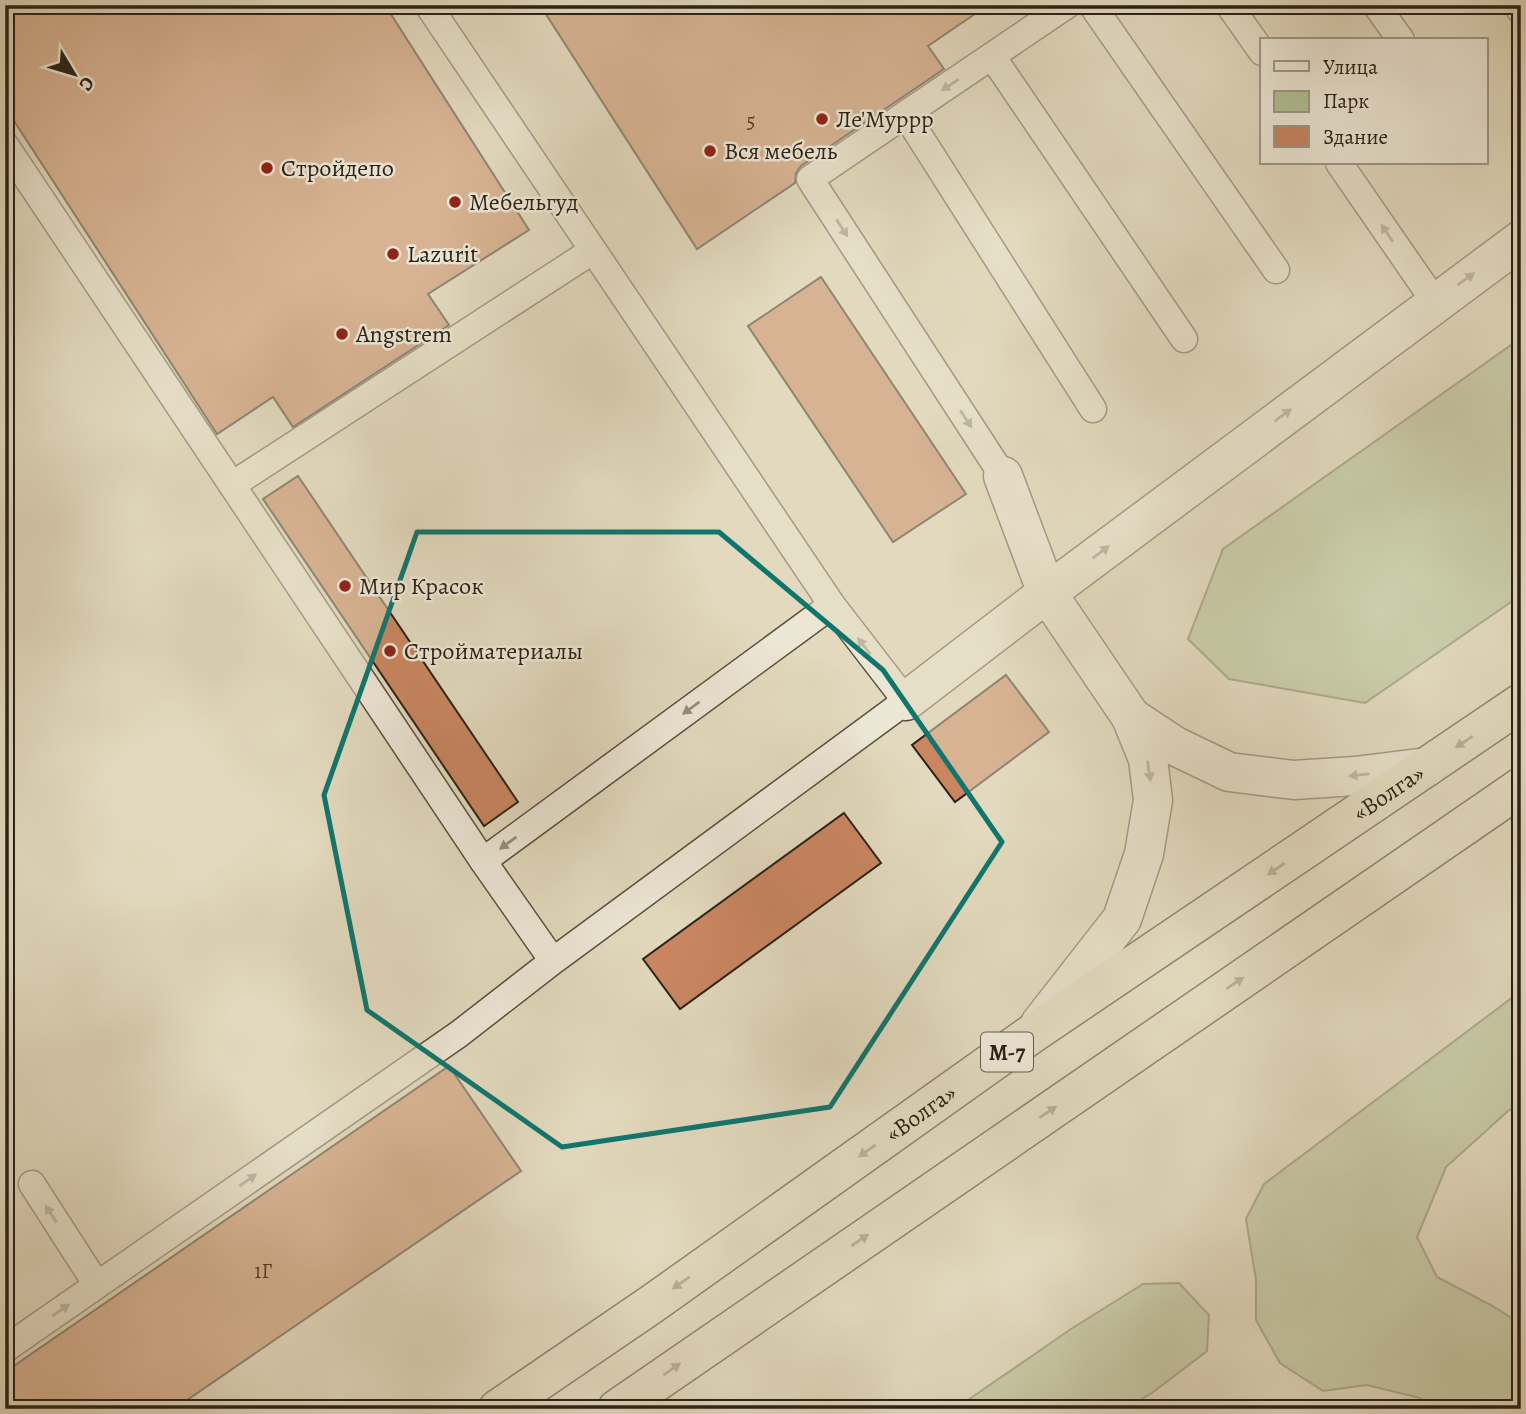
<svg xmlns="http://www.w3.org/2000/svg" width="1526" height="1414" font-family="Alegreya,serif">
<rect width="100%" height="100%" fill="#e2d9be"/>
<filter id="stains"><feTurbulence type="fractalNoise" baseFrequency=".00286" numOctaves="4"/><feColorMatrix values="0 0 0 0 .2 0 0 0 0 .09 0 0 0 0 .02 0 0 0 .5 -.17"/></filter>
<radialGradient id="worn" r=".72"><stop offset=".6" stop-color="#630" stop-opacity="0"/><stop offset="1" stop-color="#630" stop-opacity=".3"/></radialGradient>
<g fill="#b0c094" stroke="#6d7156" stroke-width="2">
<path d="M1521 338V595L1365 703 1229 679 1188 639 1223 549Z"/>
<path d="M1521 991V1103L1508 1111 1446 1167 1417 1237 1437 1277 1491 1305 1521 1324V1409H1437L1420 1398 1367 1385 1323 1391 1280 1363 1256 1320V1280L1246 1219 1264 1184Z"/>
<path d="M1179 1283 1209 1315 1207 1351 1152 1393 1125 1409H955L1071 1329 1143 1284Z"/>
</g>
<g fill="#c98661" stroke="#2a2218" stroke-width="2">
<path d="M5 5H385L529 230 428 294 449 325 293 427 273 397 217 434 5 107Z"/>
<path d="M540 5H988L928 46 944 69 801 166 796 173 795 183 697 249Z"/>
<path d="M821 277 966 494 893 542 748 326Z"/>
<path d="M298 476 518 802 484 826 263 499Z"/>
<path d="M1006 675 1049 732 955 802 912 745Z"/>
<path d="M844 813 881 863 680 1009 643 959Z"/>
<path d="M449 1066 521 1171 174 1409H5V1372Z"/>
</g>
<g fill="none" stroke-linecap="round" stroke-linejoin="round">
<g stroke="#585042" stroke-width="29">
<g id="service">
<path d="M428 5 832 605"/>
<path d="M1092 5 1276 270"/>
<path d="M1229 5 1262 52"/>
<path d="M1376 5 1401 40"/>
<path d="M1517 5 1521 11"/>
<path d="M992 56 1184 339"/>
<path d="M906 115 1093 409"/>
<path d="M5 145 483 861"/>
<path d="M1339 163 1435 302"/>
<path d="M1003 476 810 179 1067 5"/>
<path d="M232 485 592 251"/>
<path d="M32 1184 97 1285"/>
<path d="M5 1349 459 1034 553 961 906 701 832 605 483 861 553 961"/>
</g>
</g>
<g stroke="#585042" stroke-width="41">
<g id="minor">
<path d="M1003 476 1047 593 1521 240"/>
<path d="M906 701 1047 593 1131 717"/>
<path d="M1040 1024 1122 919 1144 854 1153 800 1148 759 1131 717 1175 746 1229 772 1294 780 1355 776 1427 767"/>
</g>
</g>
<g stroke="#2a2218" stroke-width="41">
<g id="trunk">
<path id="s1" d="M498 1409 652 1304 1033 1033 1521 703"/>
<path d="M617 1409 1521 787"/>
</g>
</g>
<use href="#service" stroke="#ece6d5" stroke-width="26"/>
<use href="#minor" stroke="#ece6d5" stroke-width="38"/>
<use href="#trunk" stroke="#e2d9be" stroke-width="38"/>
</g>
<defs><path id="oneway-solid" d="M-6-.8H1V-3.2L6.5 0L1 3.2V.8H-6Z" transform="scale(1.75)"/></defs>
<g fill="#958e80">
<use href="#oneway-solid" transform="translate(950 85) rotate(146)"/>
<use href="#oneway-solid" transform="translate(842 228) rotate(57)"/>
<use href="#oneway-solid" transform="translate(1387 233) rotate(-124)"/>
<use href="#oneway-solid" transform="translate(1466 279) rotate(-36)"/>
<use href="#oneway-solid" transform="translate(1283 415) rotate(-37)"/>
<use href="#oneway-solid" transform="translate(966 419) rotate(57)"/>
<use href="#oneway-solid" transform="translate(1101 552) rotate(-37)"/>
<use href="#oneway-solid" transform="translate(864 646) rotate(-128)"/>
<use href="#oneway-solid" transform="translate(691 708) rotate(144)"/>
<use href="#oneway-solid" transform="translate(1149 771) rotate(82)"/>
<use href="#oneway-solid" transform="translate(1359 775) rotate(174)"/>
<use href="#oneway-solid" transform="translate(508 843) rotate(144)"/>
<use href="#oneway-solid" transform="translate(248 1180) rotate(-35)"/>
<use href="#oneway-solid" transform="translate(51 1214) rotate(-123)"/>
<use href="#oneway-solid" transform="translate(61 1310) rotate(-35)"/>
</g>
<g fill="#867e6b">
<use href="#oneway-solid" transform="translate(1464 742) rotate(146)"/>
<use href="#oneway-solid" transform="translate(1276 869) rotate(146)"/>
<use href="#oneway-solid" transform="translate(1235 983) rotate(-34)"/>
<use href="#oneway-solid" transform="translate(1048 1112) rotate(-34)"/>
<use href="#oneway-solid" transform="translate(867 1151) rotate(145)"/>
<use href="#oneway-solid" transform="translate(860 1240) rotate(-34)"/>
<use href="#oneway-solid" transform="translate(681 1283) rotate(145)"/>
<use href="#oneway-solid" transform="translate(672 1369) rotate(-35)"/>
</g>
<path d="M0 0H1526V1414H0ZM417 532H719L883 670 1002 842 830 1107 562 1147 367 1010 324 795Z" fill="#e2d9be" fill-opacity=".55" fill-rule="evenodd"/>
<path fill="none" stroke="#0f766e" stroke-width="5" stroke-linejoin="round" d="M417 532H719L883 670 1002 842 830 1107 562 1147 367 1010 324 795Z"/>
<g fill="#8f2418" stroke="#ece6d5" stroke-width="2.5">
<circle cx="822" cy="119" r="7"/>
<circle cx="710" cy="151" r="7"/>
<circle cx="267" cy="168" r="7"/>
<circle cx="455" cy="202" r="7"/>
<circle cx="393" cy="254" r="7"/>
<circle cx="342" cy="334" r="7"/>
<circle cx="345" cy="586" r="7"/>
<circle cx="390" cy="651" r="7"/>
</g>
<g text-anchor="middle" stroke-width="5" stroke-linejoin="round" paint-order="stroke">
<g font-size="21" fill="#523b2a">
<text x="751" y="128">5</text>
<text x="263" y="1278">1Г</text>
</g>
<rect fill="#ece6d5" stroke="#645d51" stroke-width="2" x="981" y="1032.5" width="52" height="39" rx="5"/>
<g font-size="23" font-weight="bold" fill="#2a2218">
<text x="1007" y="1060">М-7</text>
</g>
<g font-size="24" fill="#2a2218" stroke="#ece6d5" text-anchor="start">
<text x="836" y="127">Ле'Муррр</text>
<text x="724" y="159">Вся мебель</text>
<text x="281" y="176">Стройдепо</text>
<text x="469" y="210">Мебельгуд</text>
<text x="407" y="262">Lazurit</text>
<text x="356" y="342">Angstrem</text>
<text x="359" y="594">Мир Красок</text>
<text x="404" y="659">Стройматериалы</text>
</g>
<g font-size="24" fill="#2a2218" stroke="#ece6d5">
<text dy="8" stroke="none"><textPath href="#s1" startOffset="1083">«Волга»</textPath></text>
<text dy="8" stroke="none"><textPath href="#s1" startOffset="516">«Волга»</textPath></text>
</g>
</g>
<rect width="1526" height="1414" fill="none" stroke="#e2d9be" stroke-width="28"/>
<rect x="7" y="7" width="1512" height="1400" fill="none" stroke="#2a2218" stroke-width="3.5"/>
<rect x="14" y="14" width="1498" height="1386" fill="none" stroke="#2a2218" stroke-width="2"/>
<rect x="1260" y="38" width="228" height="126" fill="#ece6d5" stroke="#9e9889" stroke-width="2"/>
<rect x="1274" y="61" width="35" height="10" fill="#ece6d5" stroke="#9e9889" stroke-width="2"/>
<text x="1323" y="74" font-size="21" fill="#2a2218">Улица</text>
<rect x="1274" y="91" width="35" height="21" fill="#b0c094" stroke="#9e9889" stroke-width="2"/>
<text x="1323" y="108" font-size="21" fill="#2a2218">Парк</text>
<rect x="1274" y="126" width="35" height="21" fill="#c98661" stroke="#9e9889" stroke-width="2"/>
<text x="1323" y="144" font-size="21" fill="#2a2218">Здание</text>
<g transform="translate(74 74) rotate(128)" stroke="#ece6d5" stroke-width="5" paint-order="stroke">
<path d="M0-5L12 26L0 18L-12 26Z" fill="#2a2218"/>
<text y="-10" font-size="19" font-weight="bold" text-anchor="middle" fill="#2a2218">С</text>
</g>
<rect width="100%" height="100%" filter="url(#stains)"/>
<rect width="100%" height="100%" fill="url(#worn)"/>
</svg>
